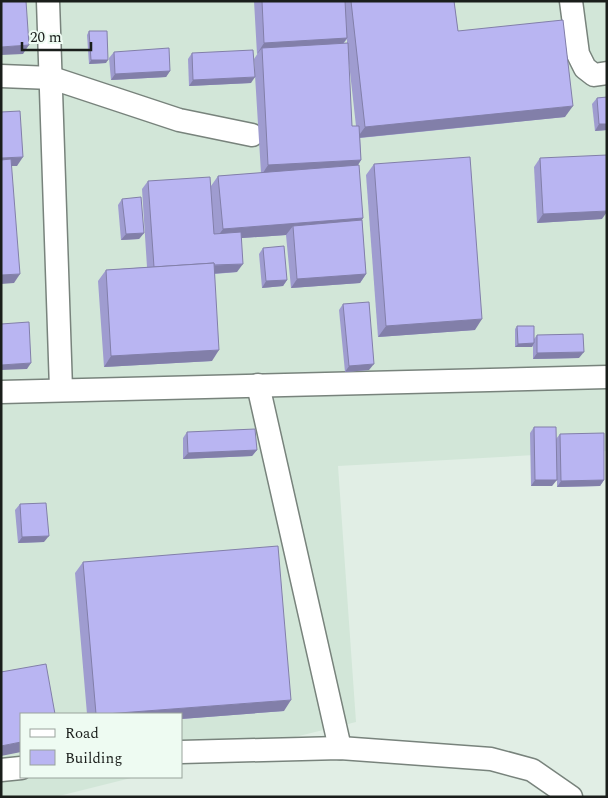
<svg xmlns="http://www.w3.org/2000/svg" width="608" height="798" font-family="Spectral,serif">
<rect width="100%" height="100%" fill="#e1eee5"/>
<path fill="#d2e6d8" d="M1 1H607V451L338 466 356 722 181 765V714H21V777H135L55 797H1Z"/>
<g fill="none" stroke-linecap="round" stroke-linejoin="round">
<g stroke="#78837c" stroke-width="25">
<g id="minor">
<path d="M48 1 61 389"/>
<path d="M571 1 578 54 585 68 594 75 607 73"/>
<path d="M1 76 52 78 179 120 252 135"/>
<path d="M258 385 340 748"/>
<path d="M1 392 607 377"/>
<path d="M181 752 340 748 491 759 532 770 571 797"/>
<path d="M1 770 21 768"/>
</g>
</g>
<use href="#minor" stroke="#fff" stroke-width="22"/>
</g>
<g fill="#9f9cd0" fill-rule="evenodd">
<path d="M254 1H454L458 31 565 117 360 138 361 160 358 165 363 218 362 220 366 274 360 283 291 288 286 235 242 238 237 272 215 274 212 361 104 367 98 281 106 270 147 267 142 189 148 181 211 186 218 176 261 173 254 59 258 53 257 54ZM347 39V43L343 44ZM348 54 356 126H352Z"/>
<path d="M89 31 106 63 89 64 87 35Z"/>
<path d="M114 52 170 71 166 77 111 80 109 58Z"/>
<path d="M192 53 251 83 189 86 188 59Z"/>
<path d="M607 97V130L595 131 592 104 597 98Z"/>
<path d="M540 158 602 219 537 223 534 167Z"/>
<path d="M374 164 475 330 378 337 366 175Z"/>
<path d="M122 199 144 233 139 239 121 240 118 205Z"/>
<path d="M263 248 287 280 283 286 262 288 259 254Z"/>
<path d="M343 304 369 370 345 372 339 310Z"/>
<path d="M517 326 534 339 537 335 579 358 533 359V345L532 347H515V329Z"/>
<path d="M534 427 556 439 560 434 604 480 600 486 557 487V469L552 486H531L530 433Z"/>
<path d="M187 432 257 450 252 456 183 459V438Z"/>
<path d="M20 504 44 542 18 543 15 510Z"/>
<path d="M83 562 284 711 181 719V714H87L75 573Z"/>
</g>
<g fill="#827fa9">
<path d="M347 38 339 49 262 48 258 53 257 54 264 43Z"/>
<path d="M29 45 23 54 1 55V47Z"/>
<path d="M91 60H108L106 63 89 64Z"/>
<path d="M170 71 166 77 111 80 115 74Z"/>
<path d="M255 77 251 83 189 86 193 80Z"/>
<path d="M573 106 565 117 357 138 365 127Z"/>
<path d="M599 124H607V130L595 131Z"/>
<path d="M23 157 17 166H1V158Z"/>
<path d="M361 160 354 171 261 176 268 165Z"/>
<path d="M607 211V212L602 219 537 223 543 214Z"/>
<path d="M363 218 356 229 293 226 286 235 215 240 223 229Z"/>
<path d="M144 233 139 239 121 240 126 234Z"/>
<path d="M243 264 237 272 148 278 154 269Z"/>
<path d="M20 274 14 283 1 284V275Z"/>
<path d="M366 274 360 283 291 288 297 279Z"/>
<path d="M287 280 283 286 262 288 266 281Z"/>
<path d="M482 319 475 330 378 337 386 326Z"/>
<path d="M534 343 532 347H515L518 344Z"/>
<path d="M219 350 212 361 104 367 111 356Z"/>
<path d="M584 352 579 358 533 359 537 353Z"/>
<path d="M31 363 27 369 1 370V365Z"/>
<path d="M374 364 369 370 345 372 349 366Z"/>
<path d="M257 450 252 456 183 459 188 453Z"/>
<path d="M535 480H557L552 486H531Z"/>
<path d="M604 480 600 486 557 487 561 481Z"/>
<path d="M49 536 44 542 18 543 22 537Z"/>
<path d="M291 700 284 711 181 719V714H106Z"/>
<path d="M21 742V752L1 756V746Z"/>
</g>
<g fill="#b9b5f2" stroke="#827fa9">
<path d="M1 1H26L29 45 1 47Z"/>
<path d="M262 1H345L347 38 264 43Z"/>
<path d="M351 1H454L458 31 563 20 573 106 365 127Z"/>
<path d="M89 31H107L108 60H91Z"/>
<path d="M348 43 352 126H359L361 160 268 165 262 48Z"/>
<path d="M169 48 170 71 115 74 114 52Z"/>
<path d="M253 50 255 77 193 80 192 53Z"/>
<path d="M607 97V124H599L597 98Z"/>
<path d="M20 111 23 157 1 158V112Z"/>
<path d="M607 155V211L543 214 540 158Z"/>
<path d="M470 157 482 319 386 326 374 164Z"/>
<path d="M11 159 20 274 1 275V160Z"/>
<path d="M359 165 363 218 223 229 218 176Z"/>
<path d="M210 177 214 234 241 232 243 264 214 265V263L154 267 148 181Z"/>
<path d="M141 197 144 233 126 234 122 199Z"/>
<path d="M362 220 366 274 297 279 293 226Z"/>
<path d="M284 246 287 280 266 281 263 248Z"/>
<path d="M214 263 219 350 111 356 106 270Z"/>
<path d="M369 302 374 364 349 366 343 304Z"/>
<path d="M29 322 31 363 1 365V324Z"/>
<path d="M517 326H534V343L518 344Z"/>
<path d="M583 334 584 352 537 353V335Z"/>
<path d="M534 427H556L557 480H535Z"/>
<path d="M255 429 257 450 188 453 187 432Z"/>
<path d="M604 433V480L561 481 560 434Z"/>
<path d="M46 503 49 536 22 537 20 504Z"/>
<path d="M278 546 291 700 106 714H96L83 562Z"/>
<path d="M46 664 55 714H21V742L1 746V672Z"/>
</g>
<rect width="608" height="798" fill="none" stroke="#1a1e1b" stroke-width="5"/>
<rect x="20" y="713" width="162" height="65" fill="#eefbf2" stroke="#99a39c"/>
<rect x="30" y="729" width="25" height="8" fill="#ffffff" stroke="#99a39c"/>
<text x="65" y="738" font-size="15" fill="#1a1e1b">Road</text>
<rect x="30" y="750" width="25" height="15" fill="#b9b5f2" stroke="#99a39c"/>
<text x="65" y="763" font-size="15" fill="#1a1e1b">Building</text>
<path d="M22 42v8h69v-8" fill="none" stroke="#1a1e1b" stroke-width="2.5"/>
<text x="30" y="42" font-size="15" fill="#1a1e1b" stroke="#eefbf2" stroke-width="4" paint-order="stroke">20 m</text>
</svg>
